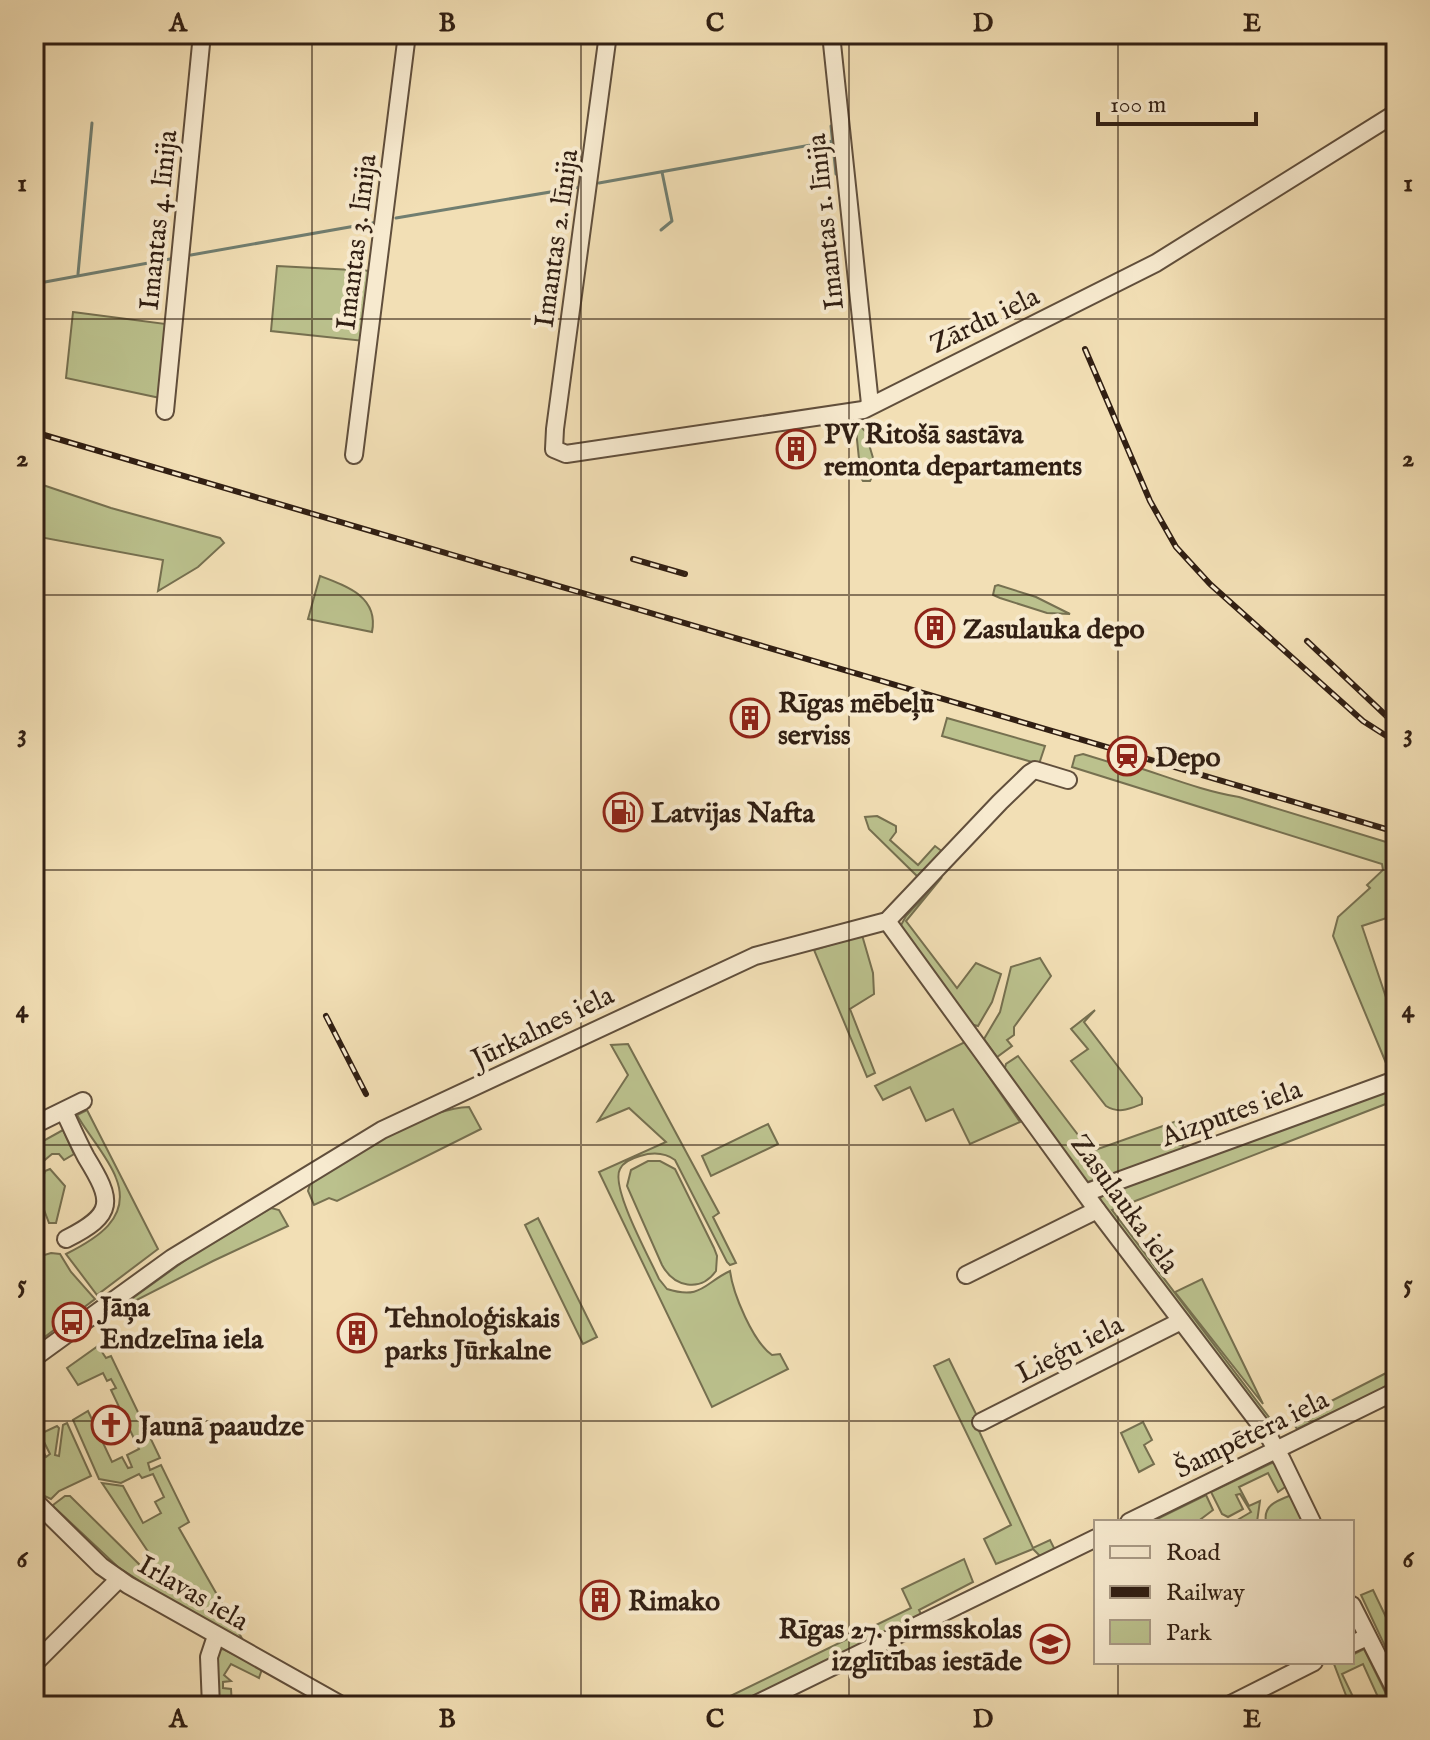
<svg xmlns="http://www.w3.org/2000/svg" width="1430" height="1740" font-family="'IM FELL English',serif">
<rect width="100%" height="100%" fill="#f2dfb5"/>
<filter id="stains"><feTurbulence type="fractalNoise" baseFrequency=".0025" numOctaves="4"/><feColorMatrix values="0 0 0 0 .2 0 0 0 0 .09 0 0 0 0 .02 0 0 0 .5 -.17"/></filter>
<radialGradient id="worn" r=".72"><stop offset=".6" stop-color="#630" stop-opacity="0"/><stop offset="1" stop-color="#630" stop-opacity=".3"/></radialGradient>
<g fill="#bbc18d" stroke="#767050" stroke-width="2">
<path d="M277 266 372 271 364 341 271 331Z"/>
<path d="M73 312 166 324 160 398 66 378Z"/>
<path d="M858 428H862L865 431 876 468 870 481H863L859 475 856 460 859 459 856 430Z"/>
<path d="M34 482 111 508 220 538 224 543 198 567 158 591 163 560 34 536Z"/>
<path d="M320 576C347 586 379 597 372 632L308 619Z"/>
<path d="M998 585 1036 597 1070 614 1047 613 1000 598 993 595 995 586Z"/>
<path d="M947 718 1045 746 1039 764 942 736Z"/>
<path d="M1083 754 1122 766 1130 765C1166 776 1202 791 1239 797L1396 845V915L1362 926 1396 1027V1036L1387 1040 1396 1072 1392 1074 1386 1063 1333 936 1338 917 1370 888 1367 885 1383 870 1382 864 1072 767 1075 756Z"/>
<path d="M877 816 896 826V832L890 840 918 865 935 846 943 852 918 877 869 829 865 817Z"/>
<path d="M942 877 906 921 957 988 976 963 1001 974 992 1002 978 1026 970 1024 900 927 906 916Z"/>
<path d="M862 935 873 973 874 994 850 1009 875 1073 867 1077 814 950Z"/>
<path d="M1040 958 1051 976 1014 1027V1035L1007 1040 1012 1046 997 1057 984 1039 1000 1012 1011 967Z"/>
<path d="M1095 1010 1084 1022 1142 1098V1104C1129 1109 1119 1114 1106 1106L1071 1061 1088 1049 1071 1029Z"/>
<path d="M965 1042 1020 1122 970 1144 953 1109 926 1121 910 1087 883 1100 875 1086Z"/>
<path d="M628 1044 719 1213 713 1217 736 1263 730 1265 727 1262 675 1160C664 1152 653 1152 640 1156 633 1158 623 1162 620 1169 610 1187 650 1259 659 1279L667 1289C702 1300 704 1283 730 1271 733 1294 753 1342 772 1355L780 1354 788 1369 712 1407 599 1172 666 1142 629 1108 598 1121 628 1075 611 1045Z"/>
<path d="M1018 1056 1085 1144 1089 1142 1095 1150 1177 1121C1181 1131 1187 1141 1181 1151L1088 1182 1082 1178 1004 1071 1006 1064Z"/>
<path d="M1394 1087 1396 1100 1112 1210 1275 1425 1271 1428 1103 1208 1100 1198 1102 1194Z"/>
<path d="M469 1107 481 1129 337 1201 329 1198 314 1205 308 1191 310 1184C353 1157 419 1109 469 1107Z"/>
<path d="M87 1110 158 1249 97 1295 66 1254C96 1239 132 1218 116 1178 109 1158 86 1132 77 1115Z"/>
<path d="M768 1124 778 1144 711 1176 702 1156Z"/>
<path d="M63 1130 74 1154 64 1160 59 1154H52L40 1164 34 1161V1146Z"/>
<path d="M648 1161H660L675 1169 714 1248 717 1256 716 1271C700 1293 674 1287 662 1265L627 1186 631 1170Z"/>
<path d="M50 1169 65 1186 56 1223H49L38 1194 45 1171Z"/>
<path d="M271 1208 279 1210 288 1226 213 1261 125 1306 126 1303 191 1256Z"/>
<path d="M538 1218 597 1337 583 1344 525 1225Z"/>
<path d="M51 1253 60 1254 71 1272 95 1299 34 1345V1258Z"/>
<path d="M1202 1279 1263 1404 1175 1292Z"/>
<path d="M98 1346 106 1358 111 1356 160 1458 148 1463 150 1470 161 1465 189 1522 179 1528 244 1642 183 1609 118 1567 54 1507 53 1505 65 1496H70L142 1567 155 1562 102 1483 123 1486 143 1523 161 1513 155 1502 164 1497 153 1474 142 1478 139 1474 121 1483 99 1479 73 1420 88 1411 112 1462 122 1457 128 1468 132 1467 127 1455 139 1449 111 1390 116 1388 111 1379 107 1381 103 1373 78 1385 67 1368Z"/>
<path d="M949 1359 977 1416 973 1418 1033 1548 1050 1540 1055 1550 1041 1557 1033 1549 996 1564 984 1539 1011 1525 934 1366Z"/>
<path d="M1396 1368V1383L1297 1429 1292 1421Z"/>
<path d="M1143 1422 1152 1440 1144 1445 1154 1464 1139 1472 1121 1433Z"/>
<path d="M67 1423 91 1476 59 1491 51 1499 40 1494 34 1486V1433L46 1457 50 1454 40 1434 57 1426 59 1428 55 1455 59 1456 63 1425Z"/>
<path d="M1274 1462 1288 1485 1278 1492 1268 1473 1239 1487 1249 1506 1260 1501 1257 1522H1234L1251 1512 1240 1494 1236 1495 1243 1509 1228 1517 1222 1514 1211 1492Z"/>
<path d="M1206 1495 1213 1510 1197 1522H1151Z"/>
<path d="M1289 1496 1293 1497 1303 1522H1266C1263 1506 1276 1501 1289 1496Z"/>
<path d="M964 1559 973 1582 919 1610 922 1616 738 1706 712 1705 911 1608 902 1589Z"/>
<path d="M1373 1590 1396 1638 1395 1657 1391 1659 1361 1595Z"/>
<path d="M223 1649 262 1669 259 1678 231 1664 224 1675 231 1681 223 1682V1688L231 1689 232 1706H217L214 1660 219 1650Z"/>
<path d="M1364 1649 1392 1706H1382L1363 1664 1342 1674 1355 1701 1347 1698 1334 1664 1352 1662V1655Z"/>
</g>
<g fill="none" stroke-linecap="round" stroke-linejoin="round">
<g stroke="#717e70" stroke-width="3">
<path d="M831 126 836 174"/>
<path d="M599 183 833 141"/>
<path d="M396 218 580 187"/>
<path d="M661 230 672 221 662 172"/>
<path d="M191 255 378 222"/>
<path d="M78 274 92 123"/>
<path d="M34 284 170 259"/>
</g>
<g stroke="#614f3c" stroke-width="20">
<g id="minor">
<path d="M608 34 555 429 554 449 566 454 863 410 1156 263 1396 113"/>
<path d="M831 34 870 404"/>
<path d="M165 411 202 34"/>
<path d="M354 455 407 34"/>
<path d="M887 921 1097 1210 1268 1435 1282 1460 1312 1522"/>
<path d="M64 1111C71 1126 78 1142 86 1157 113 1201 116 1214 66 1239"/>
<path d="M34 1125 83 1101"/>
<path d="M1085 1193 1395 1080"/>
<path d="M966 1275 1097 1210"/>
<path d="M34 1358 172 1258 382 1130 755 956 887 921 1000 802 1030 773 1035 770 1068 780"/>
<path d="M981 1422 1181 1321"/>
<path d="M34 1500 101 1566 128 1585 343 1706"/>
<path d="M1129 1522 1396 1391"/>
<path d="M1352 1605 1396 1692"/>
<path d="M1352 1644 1367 1637"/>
<path d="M34 1664 119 1579"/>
<path d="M211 1706 209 1657 216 1636"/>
<path d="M752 1706 1096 1538"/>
<path d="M1227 1706 1314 1662"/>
</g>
</g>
<use href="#minor" stroke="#f7eacf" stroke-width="16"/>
<g stroke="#311f13" stroke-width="6">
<g id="rail">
<path d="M1085 349 1150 501 1176 547 1210 584 1363 721 1396 742"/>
<path d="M34 432 1396 832"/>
<path d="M633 559 685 574"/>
<path d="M1307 641 1396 725"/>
<path d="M326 1016 366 1094"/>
</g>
</g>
<use href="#rail" stroke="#f7eacf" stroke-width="3" stroke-dasharray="9" stroke-linecap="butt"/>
</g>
<path fill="none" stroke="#311f13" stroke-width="2" stroke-opacity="0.55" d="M312 34V1706M581 34V1706M849 34V1706M1118 34V1522M34 319H1396M34 595H1396M34 870H1396M34 1145H1396M34 1421H1396M1118 1662V1706"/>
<defs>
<g id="building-ring" transform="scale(2)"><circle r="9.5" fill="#f7eacf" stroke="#8f2418" stroke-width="1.5"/><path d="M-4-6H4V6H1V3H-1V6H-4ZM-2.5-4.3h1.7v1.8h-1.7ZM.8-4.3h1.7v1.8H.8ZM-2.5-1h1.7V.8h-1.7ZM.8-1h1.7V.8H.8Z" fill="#8f2418"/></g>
<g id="station-ring" transform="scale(2)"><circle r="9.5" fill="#f7eacf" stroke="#8f2418" stroke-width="1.5"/><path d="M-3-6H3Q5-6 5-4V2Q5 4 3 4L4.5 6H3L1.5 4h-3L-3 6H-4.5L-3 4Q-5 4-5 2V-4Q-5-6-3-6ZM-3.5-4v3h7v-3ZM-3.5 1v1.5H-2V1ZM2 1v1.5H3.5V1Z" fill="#8f2418"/></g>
<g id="fuel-ring" transform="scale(2)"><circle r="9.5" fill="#f7eacf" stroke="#8f2418" stroke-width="1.5"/><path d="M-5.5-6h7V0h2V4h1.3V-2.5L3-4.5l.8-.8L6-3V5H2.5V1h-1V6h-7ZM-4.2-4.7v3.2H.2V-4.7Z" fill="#8f2418"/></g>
<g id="bus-ring" transform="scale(2)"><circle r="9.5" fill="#f7eacf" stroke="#8f2418" stroke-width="1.5"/><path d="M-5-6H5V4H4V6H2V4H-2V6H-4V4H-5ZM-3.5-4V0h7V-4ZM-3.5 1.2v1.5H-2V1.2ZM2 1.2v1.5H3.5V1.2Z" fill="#8f2418"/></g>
<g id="church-ring" transform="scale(2)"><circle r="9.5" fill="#f7eacf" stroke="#8f2418" stroke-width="1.5"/><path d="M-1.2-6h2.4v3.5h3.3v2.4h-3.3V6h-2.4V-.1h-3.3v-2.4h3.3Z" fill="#8f2418"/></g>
<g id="school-ring" transform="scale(2)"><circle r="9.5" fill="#f7eacf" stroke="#8f2418" stroke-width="1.5"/><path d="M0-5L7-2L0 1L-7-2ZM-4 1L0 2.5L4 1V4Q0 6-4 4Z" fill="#8f2418"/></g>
</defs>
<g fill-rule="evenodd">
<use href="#building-ring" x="796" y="449"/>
<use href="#building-ring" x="935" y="628"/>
<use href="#building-ring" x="750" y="718"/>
<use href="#station-ring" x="1127" y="756"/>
<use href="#fuel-ring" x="623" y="812"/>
<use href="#bus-ring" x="72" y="1322"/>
<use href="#building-ring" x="357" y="1333"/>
<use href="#church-ring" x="111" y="1425"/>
<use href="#building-ring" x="600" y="1600"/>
<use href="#school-ring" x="1050" y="1644"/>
</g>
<g text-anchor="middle" stroke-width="8" stroke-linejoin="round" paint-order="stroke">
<g font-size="28" fill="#311f13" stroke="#f7eacf">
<text transform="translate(157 220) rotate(-84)" y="10">Imantas 4. līnija</text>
<text transform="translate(824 222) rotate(-96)" y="10">Imantas 1. līnija</text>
<text transform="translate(555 238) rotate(-82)" y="10">Imantas 2. līnija</text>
<text transform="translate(355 242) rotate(-83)" y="10">Imantas 3. līnija</text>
<text transform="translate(984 319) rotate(-26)" y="10">Zārdu iela</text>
<text transform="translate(542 1026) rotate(-26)" y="10">Jūrkalnes iela</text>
<text transform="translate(1231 1112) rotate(-20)" y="10">Aizputes iela</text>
<text transform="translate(1126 1203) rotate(54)" y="10">Zasulauka iela</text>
<text transform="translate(1069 1348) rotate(-27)" y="10">Lieģu iela</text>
<text transform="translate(1251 1433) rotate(-26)" y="10">Šampētera iela</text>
<text transform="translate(194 1592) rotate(30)" y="10">Irlavas iela</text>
</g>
<g font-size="28" font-weight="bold" fill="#311f13" stroke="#f7eacf" text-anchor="start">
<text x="824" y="443">PV Ritošā sastāva<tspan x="824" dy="32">remonta departaments</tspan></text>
<text x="963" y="638">Zasulauka depo</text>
<text x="778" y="712">Rīgas mēbeļu<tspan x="778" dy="32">serviss</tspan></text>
<text x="1155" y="766">Depo</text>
<text x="651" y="822">Latvijas Nafta</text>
<text x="100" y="1316">Jāņa<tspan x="100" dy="32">Endzelīna iela</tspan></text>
<text x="385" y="1327">Tehnoloģiskais<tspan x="385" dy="32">parks Jūrkalne</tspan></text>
<text x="139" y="1435">Jaunā paaudze</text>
<text x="628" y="1610">Rimako</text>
<text x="1022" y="1638" text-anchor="end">Rīgas 27. pirmsskolas<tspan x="1022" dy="32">izglītības iestāde</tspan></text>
</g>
</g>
<rect width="1430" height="1740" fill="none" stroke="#f2dfb5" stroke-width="88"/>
<rect x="1094" y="1520" width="260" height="144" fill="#f7eacf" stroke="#a89984" stroke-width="2"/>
<rect x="1110" y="1546" width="40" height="12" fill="#f7eacf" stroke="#a89984" stroke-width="2"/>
<text x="1166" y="1560" font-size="24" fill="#311f13">Road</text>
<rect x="1110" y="1586" width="40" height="12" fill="#311f13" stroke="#a89984" stroke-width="2"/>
<text x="1166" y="1600" font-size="24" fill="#311f13">Railway</text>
<rect x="1110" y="1620" width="40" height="24" fill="#bbc18d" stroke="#a89984" stroke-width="2"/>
<text x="1166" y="1640" font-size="24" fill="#311f13">Park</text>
<path d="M1098 112v12h158v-12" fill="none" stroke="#311f13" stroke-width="4"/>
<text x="1110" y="112" font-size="24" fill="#311f13" stroke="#f7eacf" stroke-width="6" paint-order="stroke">100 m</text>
<rect x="44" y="44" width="1342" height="1652" fill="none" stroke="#311f13" stroke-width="3"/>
<g font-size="26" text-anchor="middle" font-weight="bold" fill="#311f13">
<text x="178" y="31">A</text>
<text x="447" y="31">B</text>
<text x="715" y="31">C</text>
<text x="983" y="31">D</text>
<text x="1252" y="31">E</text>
<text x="22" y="191">1</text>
<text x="1408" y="191">1</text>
<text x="22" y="466">2</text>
<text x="1408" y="466">2</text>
<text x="22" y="741">3</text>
<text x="1408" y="741">3</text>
<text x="22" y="1017">4</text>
<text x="1408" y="1017">4</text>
<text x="22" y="1292">5</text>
<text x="1408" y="1292">5</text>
<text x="22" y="1567">6</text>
<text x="1408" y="1567">6</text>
<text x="178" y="1727">A</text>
<text x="447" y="1727">B</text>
<text x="715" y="1727">C</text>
<text x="983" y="1727">D</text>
<text x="1252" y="1727">E</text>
</g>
<rect width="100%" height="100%" filter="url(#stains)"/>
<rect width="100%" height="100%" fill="url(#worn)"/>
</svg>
